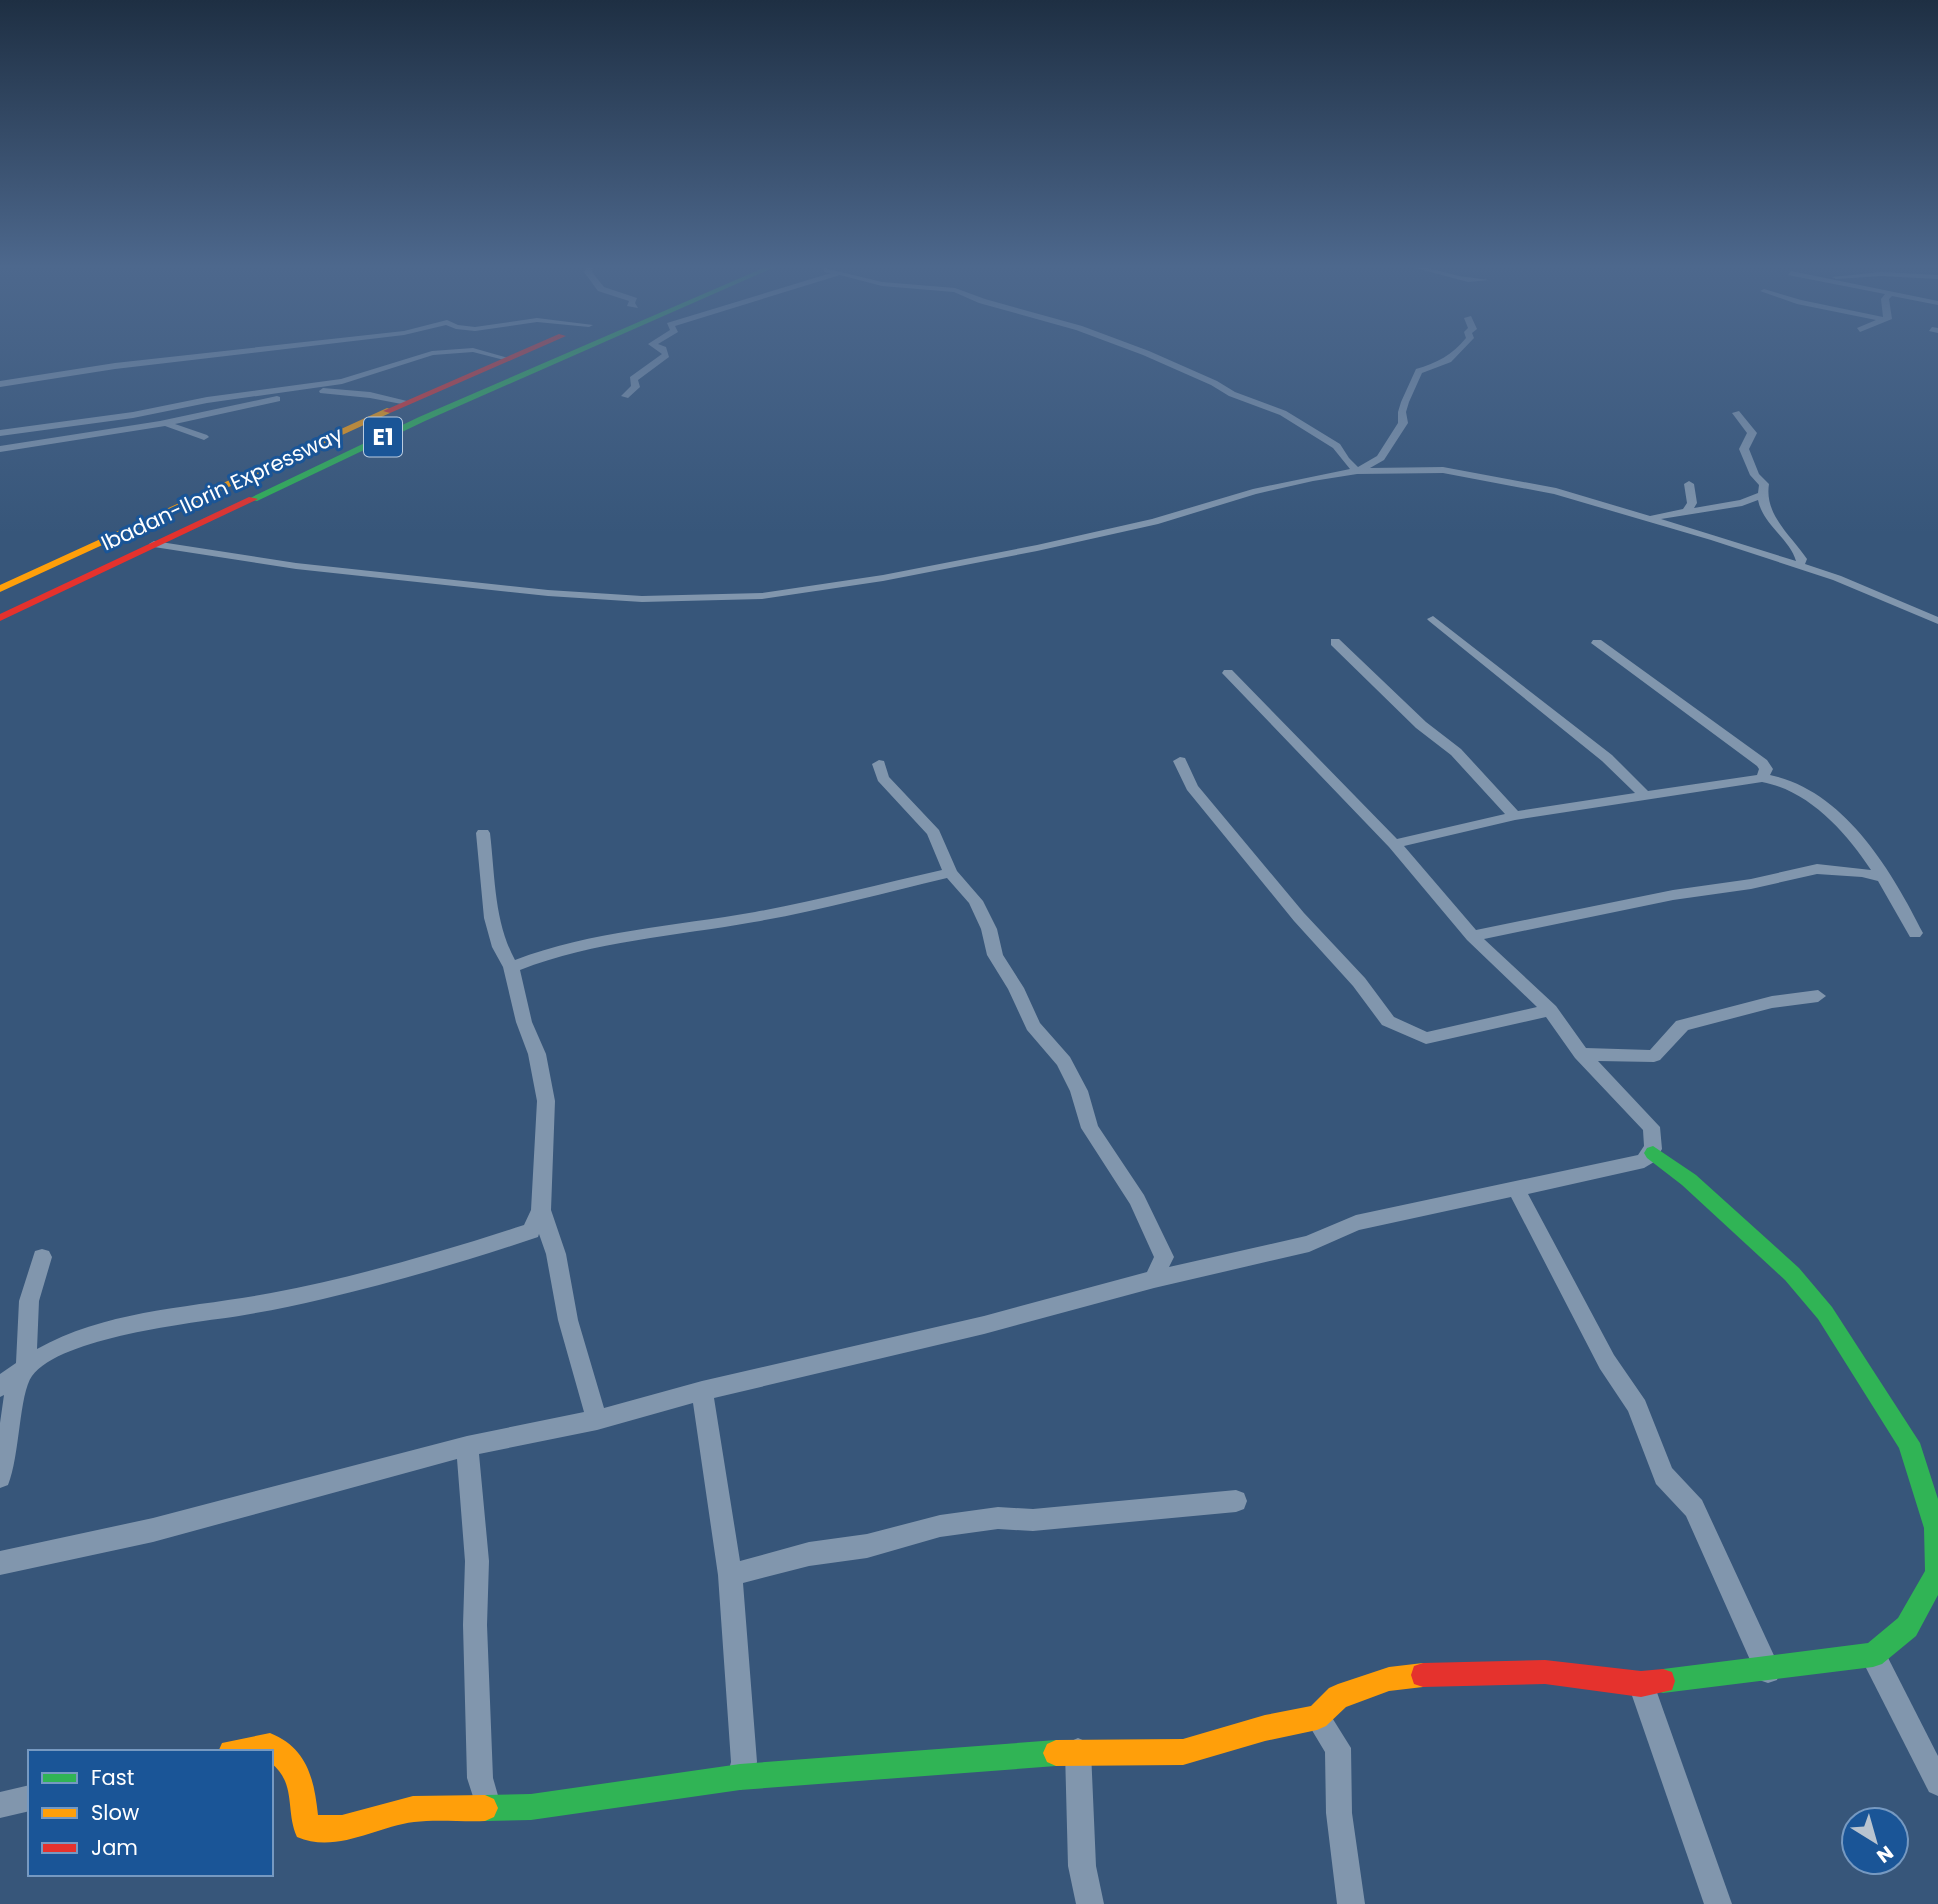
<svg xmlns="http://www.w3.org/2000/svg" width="1938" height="1904" font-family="Poppins,sans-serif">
<rect width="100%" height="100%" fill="#37567a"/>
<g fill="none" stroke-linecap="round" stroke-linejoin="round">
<g fill="#8196ad" fill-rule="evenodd">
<path d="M587 267H593L592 272 604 287 637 298 635 303 638 308 627 306 629 301 598 291 584 272Z"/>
<path d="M1412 267H1424L1459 276 1489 280 1468 282Z"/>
<path d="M824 268 882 282 955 288 985 299 1082 326 1149 351 1217 381 1235 392 1286 411 1340 444 1349 458 1358 467 1377 456 1398 423V412L1401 402 1416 369C1437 363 1452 355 1466 338L1464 332 1468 328 1464 318 1471 316 1477 329 1472 333 1474 338 1451 362 1422 373 1409 402 1406 412 1408 423 1384 460 1370 468 1443 467 1556 488 1650 516 1683 509 1687 503 1684 484 1689 481 1694 484 1697 503 1694 508 1740 500 1758 493 1759 485 1750 475 1739 449 1747 433 1732 413 1739 411 1757 433 1749 449 1759 474 1769 484C1764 515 1791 535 1807 559L1805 564 1841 576 1938 617V624L1833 580 1711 540 1554 494 1443 473 1357 474 1313 481 1256 494 1158 524 1037 551 883 581 762 599 642 602 548 596 296 569 154 547 149 544 154 541 296 563 548 590 642 596 762 593 883 575 1037 545 1152 519 1253 489 1350 469 1333 448 1280 415 1229 396 1211 385 1143 355 1076 330 979 303 954 292 882 286 840 275 675 326 678 332 658 344 666 347 669 357 638 380 640 387 628 398 621 396 631 386 630 377 662 354 648 344 670 330 667 323 831 273 824 272ZM1758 500C1763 525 1790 539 1796 561L1661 519 1742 506Z"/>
<path d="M1791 271 1938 301V305L1892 296 1889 299 1892 319 1860 332 1857 328 1876 320 1797 304 1760 291 1764 289 1801 300 1883 317 1881 299 1885 294 1788 275Z"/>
<path d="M1881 272 1938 275V279L1881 276 1836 279 1832 277Z"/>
<path d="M537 318 593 325 589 327 537 322 475 331 456 329 446 325 404 335 115 369 0 387V381L115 363 404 331 447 320 458 325 475 327Z"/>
<path d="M1932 327 1938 328V333L1929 331Z"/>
<path d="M473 348 512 359 508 361 473 352 433 355 342 384 207 403 133 418 0 436V430L133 412 207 397 341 379 432 351Z"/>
<path d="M323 388 370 392 411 402 407 405 370 398 320 393 319 391Z"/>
<path d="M277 396 280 397V401L175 424 207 435 209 437 204 440 165 426 0 452V446L160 421Z"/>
<path d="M1433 616 1612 755 1648 791 1757 775 1759 769 1757 766 1591 643 1593 640H1601L1767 760 1773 769 1770 775C1844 790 1892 871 1923 933L1920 937H1910L1878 881 1862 877 1817 874 1751 889 1673 900 1484 939 1556 1006 1586 1048 1650 1050 1676 1021 1772 996 1818 990 1826 996 1818 1002 1772 1008 1688 1030 1660 1060 1654 1062 1598 1061 1660 1127 1662 1149 1654 1162 1644 1168 1528 1194 1614 1355 1645 1400 1672 1468 1702 1500 1777 1662 1780 1671 1777 1680 1768 1683 1759 1680 1686 1516 1656 1484 1628 1411 1600 1369 1511 1197 1359 1230 1309 1252 1154 1288 984 1334 714 1398 740 1561 809 1542 867 1534 940 1515 998 1507 1033 1509 1236 1490 1244 1493 1247 1501 1244 1509 1236 1512 1033 1531 998 1529 940 1537 867 1558 809 1566 743 1583 757 1762 749 1786 740 1790 731 1786 727 1777 731 1762 718 1575 693 1403 597 1430 479 1454 489 1561 487 1625 493 1778 501 1806 497 1815 488 1819 479 1815 467 1778 463 1625 465 1561 457 1459 153 1542 0 1575V1551L153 1518 467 1436 584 1412 558 1320 546 1254 539 1234 538 1237C467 1261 395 1282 323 1299 295 1306 267 1311 239 1316 192 1323 61 1337 32 1376 19 1394 20 1456 8 1485L0 1488V1423L4 1395 0 1397V1374L16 1363 19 1301 35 1251 42 1249 49 1251 52 1257 39 1301 37 1349C108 1309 192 1308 271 1293 356 1277 441 1252 524 1225L531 1210 537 1101 528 1054 516 1022 503 967 492 947 484 918 476 833 478 830H488L490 833C495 875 494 922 515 960 591 931 675 926 755 912 817 901 879 884 942 870L927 834 878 781 872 764 879 760 884 761 889 777 939 830 957 871 983 901 997 929 1003 955 1024 988 1040 1023 1070 1057 1088 1091 1098 1126 1144 1195 1174 1257 1169 1267 1306 1236 1356 1215 1638 1155 1644 1146 1643 1130 1575 1058 1546 1017 1426 1044 1382 1025 1353 986 1294 921 1187 790 1173 761 1180 757 1185 758 1198 786 1304 913 1365 978 1394 1017 1427 1032 1537 1007 1467 940 1389 847 1222 673 1224 670H1232L1397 839 1505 814 1451 755 1416 728 1331 645V639H1339L1426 722 1461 749 1518 811 1635 793 1602 761 1429 621 1427 619ZM1762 782C1809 791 1845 831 1871 870L1817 864 1751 879 1673 890 1476 930 1404 846 1515 820ZM947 878 969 903 981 929 987 955 1008 989 1027 1030 1057 1065 1070 1091 1081 1128 1130 1204 1154 1257 1147 1272 984 1316 702 1381 604 1408 578 1320 566 1254 551 1210 555 1101 546 1054 532 1022 520 970C594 941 676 936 754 922 819 911 883 893 947 878Z"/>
<path d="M1873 1643 1882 1646 1938 1756V1796L1929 1792 1864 1664 1861 1655 1864 1646Z"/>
<path d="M1641 1671 1650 1675 1654 1684 1732 1904H1704L1628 1684 1632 1675Z"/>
<path d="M1317 1704 1326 1708 1351 1748 1352 1813 1365 1904H1337L1326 1813 1325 1752 1304 1717 1308 1708Z"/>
<path d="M1078 1738 1087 1742 1091 1751 1096 1866 1104 1904H1076L1068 1866 1065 1751 1069 1742Z"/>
<path d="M30 1785V1811L0 1818V1792Z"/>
</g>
<g fill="#30b455" fill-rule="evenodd">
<path d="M766 267H775L425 421 257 501 248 499 419 417Z"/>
<path d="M1653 1146 1696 1175 1799 1268 1832 1307 1920 1443 1938 1499V1595L1916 1636 1882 1664 1873 1667 1663 1693 1654 1690 1651 1681 1654 1672 1663 1669 1868 1643 1898 1618 1925 1571 1924 1528 1899 1448 1818 1319 1785 1280 1682 1185 1647 1158 1644 1153 1647 1148Z"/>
<path d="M1056 1740 1065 1744 1069 1753 1065 1762 1056 1766 740 1790 531 1820 485 1821 476 1817 472 1808 476 1799 485 1795 531 1794 740 1764Z"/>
</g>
<g fill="#ff9f0a" fill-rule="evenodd">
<path d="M387 408 390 409V413L0 592V585Z"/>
<path d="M1423 1663 1432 1666 1435 1675 1432 1684 1423 1687 1389 1691 1346 1707 1326 1726 1317 1730 1265 1741 1183 1765 1056 1766 1047 1762 1043 1753 1047 1744 1056 1740 1183 1739 1265 1715 1311 1706 1329 1688 1338 1684 1389 1667Z"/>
<path d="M270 1733C307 1748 314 1778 318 1815H342L413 1796 485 1795 494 1799 498 1808 494 1817 485 1821C462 1822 437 1819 414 1822 375 1827 336 1854 297 1837 285 1810 297 1784 271 1763V1752H218L222 1743Z"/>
</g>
<g fill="#e5322d" fill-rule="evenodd">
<path d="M559 334 566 336 390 413 383 411Z"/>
<path d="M249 497 258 499 0 621V614Z"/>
<path d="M1545 1660 1641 1671 1663 1669 1672 1672 1675 1681 1672 1690 1641 1697 1545 1684 1423 1687 1414 1684 1411 1675 1414 1666 1423 1663Z"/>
</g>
</g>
<linearGradient id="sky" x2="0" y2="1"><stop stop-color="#1e2f43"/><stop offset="0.5" stop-color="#4d688d"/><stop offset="1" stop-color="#4d688d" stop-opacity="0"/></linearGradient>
<rect width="1938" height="533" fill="url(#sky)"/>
<g text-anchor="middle" stroke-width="6" stroke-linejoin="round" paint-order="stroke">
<g font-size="21" fill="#fff" stroke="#1a5597">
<text transform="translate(222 489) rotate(-25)" y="7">Ibadan-Ilorin Expressway</text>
</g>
<rect fill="#1a5597" stroke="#bacce0" stroke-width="2" x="364" y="417.5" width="38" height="39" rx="5"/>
<g font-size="23" font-weight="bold" fill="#fff">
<text x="383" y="445">E1</text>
</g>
</g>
<rect x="28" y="1750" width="245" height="126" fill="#1a5597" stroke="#7699c1" stroke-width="2"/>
<rect x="42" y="1773" width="35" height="10" fill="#30b455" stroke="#7699c1" stroke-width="2"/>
<text x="91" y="1785" font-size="21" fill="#ffffff">Fast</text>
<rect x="42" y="1808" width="35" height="10" fill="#ff9f0a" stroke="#7699c1" stroke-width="2"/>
<text x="91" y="1820" font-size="21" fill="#ffffff">Slow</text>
<rect x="42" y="1843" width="35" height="10" fill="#e5322d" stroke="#7699c1" stroke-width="2"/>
<text x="91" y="1855" font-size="21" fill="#ffffff">Jam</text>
<g transform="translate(1875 1841) rotate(143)"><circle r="33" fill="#1a5597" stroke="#7699c1" stroke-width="2"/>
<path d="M0-5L12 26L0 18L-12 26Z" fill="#b9c4d0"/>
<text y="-10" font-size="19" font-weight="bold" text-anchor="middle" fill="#ffffff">N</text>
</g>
</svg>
